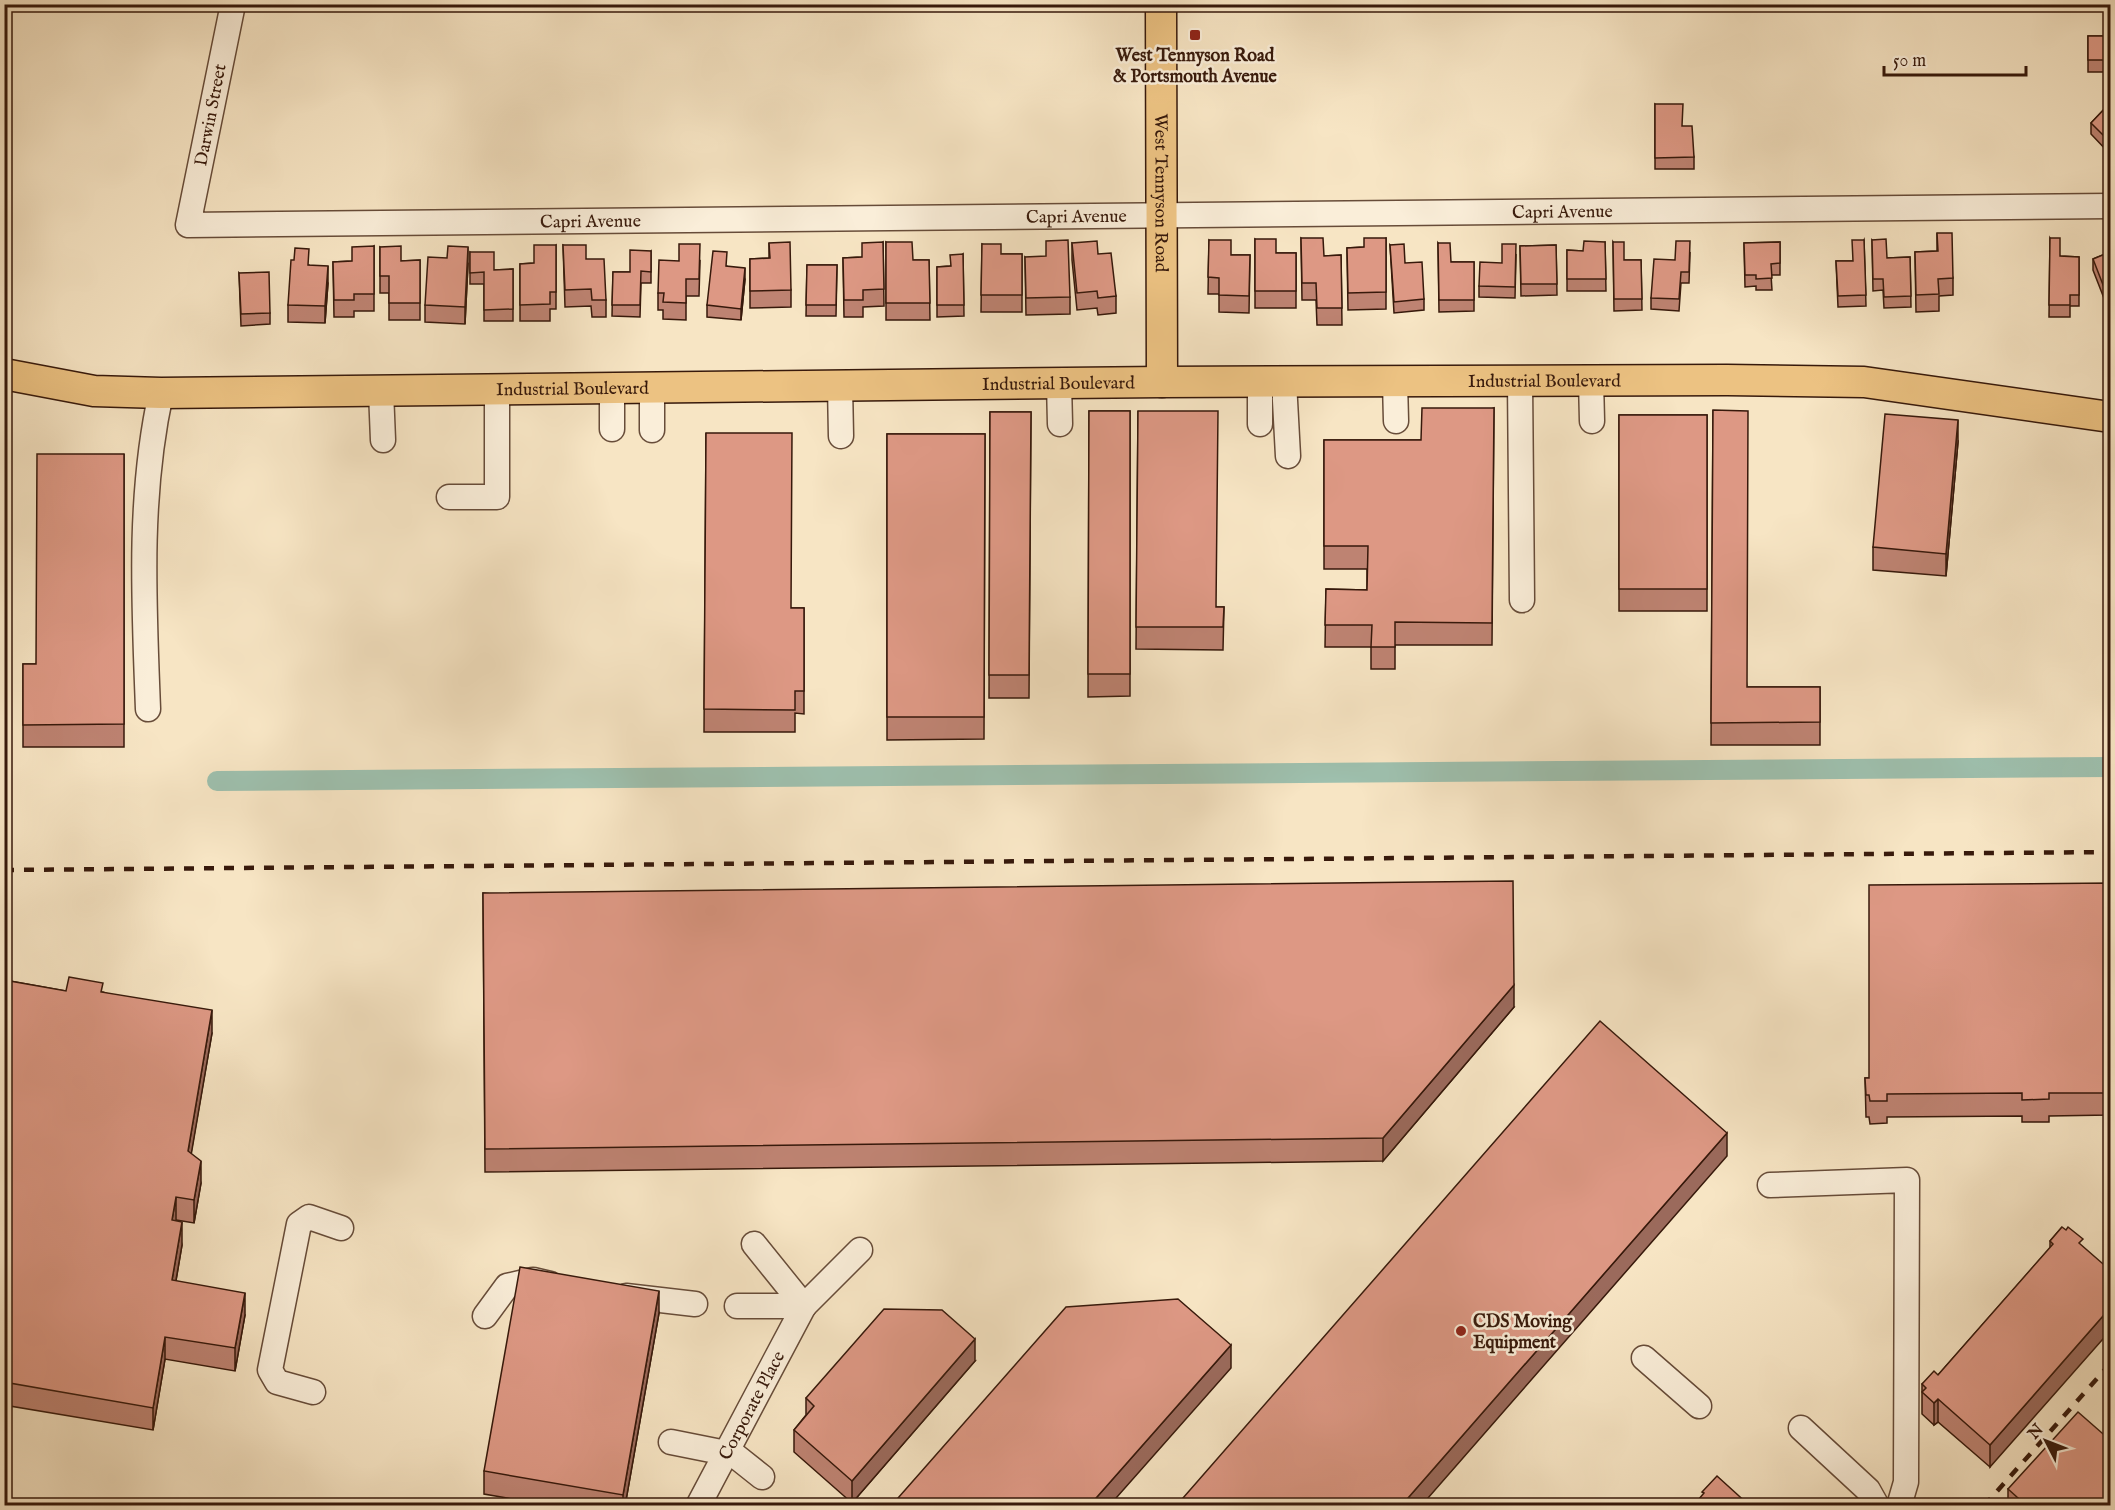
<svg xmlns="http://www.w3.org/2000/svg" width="2115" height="1510" font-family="'IM FELL English',serif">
<rect width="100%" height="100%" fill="#f7e5c4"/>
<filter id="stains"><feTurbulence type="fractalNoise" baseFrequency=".00333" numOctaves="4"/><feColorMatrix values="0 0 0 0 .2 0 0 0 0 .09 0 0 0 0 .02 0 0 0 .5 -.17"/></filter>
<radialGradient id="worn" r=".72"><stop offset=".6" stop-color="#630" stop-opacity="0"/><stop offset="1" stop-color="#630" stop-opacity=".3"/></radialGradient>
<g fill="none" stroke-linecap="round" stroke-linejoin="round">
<path stroke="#9ec0ae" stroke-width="20" d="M217 781 2110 767"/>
<g stroke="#674c39" stroke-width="27">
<g id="minor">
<path id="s1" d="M233 4 188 225 2110 206"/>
<path d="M1591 380 1592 421"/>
<path d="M1520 381 1522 600"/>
<path d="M1260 382V424"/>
<path d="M1284 382 1288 456"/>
<path d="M1395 382 1396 421"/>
<path d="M1059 383 1060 424"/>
<path d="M840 386 841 436"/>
<path d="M612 388V429"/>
<path d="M381 391 383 440"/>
<path d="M652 430V388"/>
<path d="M449 497H497V390"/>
<path d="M148 709C144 603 138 497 161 393"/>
<path d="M1770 1185 1907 1180 1906 1482 1899 1506"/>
<path d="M754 1244 804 1306"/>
<path d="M626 1296 695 1304"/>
<path d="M737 1306H804"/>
<path d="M485 1316 507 1286 533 1280 550 1284"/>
<path d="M1644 1358 1699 1406"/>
<path d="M313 1392 277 1382 270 1370 299 1224 309 1217 341 1228"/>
<path d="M1801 1428 1868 1490 1877 1506"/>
<path d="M671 1442 726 1453"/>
<path d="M728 1450 762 1477"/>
<path id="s2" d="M698 1506 804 1306 860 1250"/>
</g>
</g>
<g stroke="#37190b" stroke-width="33">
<g id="major">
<path id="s3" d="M1161 4 1162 382"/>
<path id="s4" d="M4 374 94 391 161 393 1162 382 1727 380 1864 382 2110 417"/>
</g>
</g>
<use href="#minor" stroke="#faeed9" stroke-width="24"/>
<use href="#major" stroke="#ecc282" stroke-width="30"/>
<g stroke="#37190b" stroke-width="4.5" stroke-dasharray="10 10" stroke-linecap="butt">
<path d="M4 870 2110 852"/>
<path d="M1984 1506 2110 1364"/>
</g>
</g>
<g fill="#be8372" stroke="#37190b" stroke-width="1.5">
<path d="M2110 14V72H2088V36H2108Z"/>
<path d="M2110 103V154L2091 134V123Z"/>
<path d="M1655 104 1682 126 1694 157V169H1655Z"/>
<path d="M1937 233 1953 278V295L1939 296V311L1916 312 1915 252 1937 251Z"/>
<path d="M1301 238 1324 256 1341 255 1342 325H1317L1316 300H1302Z"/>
<path d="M1386 238V309L1348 310 1347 248 1364 247Z"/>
<path d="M2050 238 2060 256 2079 257V306H2070V317H2049Z"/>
<path d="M1255 239 1276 253H1296V308H1255Z"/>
<path d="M1209 240 1231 255H1250L1249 313 1219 312V294H1208Z"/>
<path d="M1864 240 1866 306 1838 307 1836 261H1853Z"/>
<path d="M1872 240 1887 258 1910 257 1911 307 1884 308 1883 290 1873 291Z"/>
<path d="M883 242 884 306 863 307V317H844L843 258 862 257Z"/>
<path d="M886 242 913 260H929L930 320H886Z"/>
<path d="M1605 242 1606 291H1567V250L1583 251Z"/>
<path d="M1613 242 1624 260H1641L1642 310 1614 311Z"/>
<path d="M1780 242V275H1771L1772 290H1756V286L1745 287 1744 243Z"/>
<path d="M769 243 791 290V307L750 308V259L769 258Z"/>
<path d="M1072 243 1098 254 1116 296V313L1098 315 1097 308 1077 310 1072 260Z"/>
<path d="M1438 243 1451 262H1474V311L1439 312Z"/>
<path d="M982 244 1001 254H1022V312H981Z"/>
<path d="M556 245V309H550V321H520V264L534 263Z"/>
<path d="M563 245 586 259 606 300V317H592L591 306 565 307Z"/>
<path d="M1390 245 1405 263 1424 299V310L1394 313Z"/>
<path d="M1556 245 1557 295 1521 296 1520 246Z"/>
<path d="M374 246V311H354V317H334L333 262 352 261Z"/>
<path d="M380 247 401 261 420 260V320H389V293H380Z"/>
<path d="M651 251V283H641L640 317 612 316 613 272H630Z"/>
<path d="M470 252 494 270 513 269V321H484V284H470Z"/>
<path d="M2110 252 2107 306 2093 270V259Z"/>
<path d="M1690 253 1689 283H1681L1679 311 1651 309V298L1675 260Z"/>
<path d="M963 254 964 316 937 317V267L950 266Z"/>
<path d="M1516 255 1515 298 1479 297V286L1502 263Z"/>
<path d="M1025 257 1070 297V314L1026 315Z"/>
<path d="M700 261 699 296H686V320L663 319V310H658V293Z"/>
<path d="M468 264 465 324 425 322V305Z"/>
<path d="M309 265 328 283 325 323 288 322V305Z"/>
<path d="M807 265H837L836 316H806Z"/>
<path d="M727 266 745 279 741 320 707 317V305Z"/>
<path d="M239 273 270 313V324L241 326Z"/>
<path d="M1494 408 1492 645H1395V669H1371V647H1325L1326 589 1367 590V569H1324V440H1421Z"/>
<path d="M1713 410 1747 687H1820V745H1711Z"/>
<path d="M1089 411H1130V696L1088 697Z"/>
<path d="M1138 411 1216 607H1224L1223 650 1136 649Z"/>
<path d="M990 412H1031L1029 698H989Z"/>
<rect x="1619" y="415" width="88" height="196"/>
<path d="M706 433 791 608H804V714L795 713V732H704Z"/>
<path d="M887 434H985L984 739 887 740Z"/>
<path d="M1958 442 1946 576 1873 570V547Z"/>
<path d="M124 454V747H23V664H36Z"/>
<path d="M2110 883V1115L2049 1116V1122H2022V1116L1887 1117V1123L1870 1124 1869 1117H1866L1865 1078H1869Z"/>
<path d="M483 893 1514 1007 1383 1161 485 1172Z"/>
<path d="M4 980 66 991 103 992 212 1033 191 1153 201 1183 194 1223 176 1220 182 1245 176 1281 245 1315 235 1371 165 1359 153 1430 4 1405Z"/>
<path d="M2062 1227 1990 1467 1938 1422 1934 1425 1922 1414V1384L1938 1375 2050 1248V1241Z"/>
<path d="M659 1313 625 1506H552L484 1494V1471Z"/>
<path d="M975 1361 852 1503 794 1452V1430L806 1415V1398Z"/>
<path d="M2008 1489 2110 1506H2008Z"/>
</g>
<g fill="#9b6a5c" stroke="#37190b" stroke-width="1.5">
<path d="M468 247V264L465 324V307Z"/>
<path d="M328 266V283L325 323V306Z"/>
<path d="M745 268V279L741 320V309Z"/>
<path d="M2110 294V305L2107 306V295Z"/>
<path d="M1958 420V442L1946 576V554Z"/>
<path d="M1514 985V1007L1383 1161V1138Z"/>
<path d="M212 1010V1033L188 1173V1151Z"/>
<path d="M1727 1133V1156L1421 1506H1401Z"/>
<path d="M201 1161V1183L194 1223V1200Z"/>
<path d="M176 1197V1220L172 1243V1220Z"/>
<path d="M182 1222V1245L172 1303V1280Z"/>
<path d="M659 1291V1313L625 1506H623V1495Z"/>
<path d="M245 1293V1315L235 1371V1348Z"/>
<path d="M2110 1308V1331L1990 1467V1445Z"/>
<path d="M165 1337V1359L153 1430V1408Z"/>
<path d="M975 1339V1361L852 1503V1481Z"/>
<path d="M1231 1345V1368L1109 1506H1089Z"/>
<path d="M1938 1399V1422L1934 1425V1403Z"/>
</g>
<g fill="#dd9884" stroke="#37190b" stroke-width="1.5">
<path d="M2109 14H2110V60H2088V36H2108Z"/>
<path d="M2110 103V142L2091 123Z"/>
<path d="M1655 104H1683L1682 126H1692L1694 157 1655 158Z"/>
<path d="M1937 233H1952L1953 278 1938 279 1939 294 1916 295 1915 252 1938 251Z"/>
<path d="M1301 238H1323L1324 256 1341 255 1342 308H1317L1316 283H1302Z"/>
<path d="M1364 238H1386V292L1348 293 1347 248 1364 247Z"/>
<path d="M2050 238H2060V256L2079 257V295H2070V305H2049Z"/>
<path d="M1255 239H1276V253H1296V291H1255Z"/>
<path d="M1886 239 1887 258 1910 257 1911 296 1884 297 1883 279H1873L1872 240Z"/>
<path d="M1068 240 1070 297 1026 298 1025 257 1046 256V241Z"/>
<path d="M1209 240H1231V255H1250L1249 296 1219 295V278L1208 277Z"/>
<path d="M1852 240H1864L1866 295 1838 296 1836 261H1853Z"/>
<path d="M1097 241 1098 254 1111 253 1116 296 1098 298 1097 291 1077 293 1072 243Z"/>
<path d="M1584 241 1605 242 1606 279H1567V250L1583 251Z"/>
<path d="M1676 241H1690L1689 272H1681L1679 299 1651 298 1654 259 1675 260Z"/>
<path d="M790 242 791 290 750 291V259L770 258 769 243Z"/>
<path d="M883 242 884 289 863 290V300H844L843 258 862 257V243Z"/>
<path d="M886 242H912L913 260H929L930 303H886Z"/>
<path d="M1613 242H1624V260H1641L1642 299H1614Z"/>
<path d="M1780 242V263L1771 264 1772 278 1756 279V275H1745L1744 243Z"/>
<path d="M1438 243H1450L1451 262H1474V300H1439Z"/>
<path d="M679 244H700L699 279H686V303L663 302 664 293H658L659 260 679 261Z"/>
<path d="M982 244H1001V254H1022V295H981Z"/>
<path d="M1404 244 1405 263 1422 262 1424 299 1394 302 1390 245Z"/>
<path d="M1502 244H1516L1515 287 1479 286 1480 262 1502 263Z"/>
<path d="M534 245H556V292H550V304L520 305V264L534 263Z"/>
<path d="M563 245H586V259H604L606 300H592L591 289 565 290Z"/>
<path d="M1556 245 1557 284H1521L1520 246Z"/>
<path d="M374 246V294H354V300H334L333 262 352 261V247Z"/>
<path d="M401 246V261L420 260V303H389V276H380V247Z"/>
<path d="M448 246 468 247 465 307 425 305 428 257 447 258Z"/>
<path d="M295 248 309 249 308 265 328 266 325 306 288 305 291 260H294Z"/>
<path d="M630 250 651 251V272L641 271 640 305H612L613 272H630Z"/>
<path d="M713 251 727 252 726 266 745 268 741 309 707 305Z"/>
<path d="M470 252H494V270L513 269V309L484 310V272L470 273Z"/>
<path d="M2110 252V294L2107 295 2093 259Z"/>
<path d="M963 254 964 305H937V267L951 266 950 255Z"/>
<path d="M807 265H837L836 305H806Z"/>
<path d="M269 272 270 313 241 314 239 273Z"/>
<path d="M1422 408H1494L1492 623 1395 622V647H1371L1372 625H1325L1326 589 1367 590 1368 546H1324V440H1421Z"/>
<path d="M1713 410 1748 411 1747 687H1820V722L1711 723Z"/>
<path d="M1089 411H1130V674H1088Z"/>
<path d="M1138 411H1218L1216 607H1224L1223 627H1136Z"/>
<path d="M990 412H1031L1029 675H989Z"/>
<path d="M1885 414 1958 420 1946 554 1873 547Z"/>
<rect x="1619" y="415" width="88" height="174"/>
<path d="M706 433H792L791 608H804V691H795V710L704 709Z"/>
<path d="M887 434H985L984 717H887Z"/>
<path d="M37 454H124V724L23 725V664H36Z"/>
<path d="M1513 881 1514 985 1383 1138 485 1149 483 893Z"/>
<path d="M2110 883V1093H2049V1099L2022 1100V1093L1887 1094V1101H1870L1869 1095H1866L1865 1078H1869V885Z"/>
<path d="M69 977 103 983 101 992 212 1010 188 1151 201 1161 194 1200 176 1197 172 1220 182 1222 172 1280 245 1293 235 1348 165 1337 153 1408 4 1382V980L66 991Z"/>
<path d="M1600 1021 1727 1133 1401 1506H1176Z"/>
<path d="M2062 1227 2066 1230 2068 1227 2083 1239 2079 1243 2110 1270V1308L1990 1445 1938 1399 1934 1403 1922 1392 1926 1388 1922 1384 1934 1371 1938 1375 2053 1244 2050 1241Z"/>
<path d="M520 1267 659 1291 623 1495 484 1471Z"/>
<path d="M1178 1299 1231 1345 1089 1506H891L1066 1307Z"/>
<path d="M884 1309 942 1310 975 1339 852 1481 794 1430 814 1406 806 1398Z"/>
<path d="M2078 1412 2110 1440V1506H2027L2008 1489Z"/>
<path d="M1717 1476 1750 1506H1693L1704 1493 1702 1492Z"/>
</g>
<g fill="#8f2418" stroke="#faeed9" stroke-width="2">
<rect x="1189" y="29" width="12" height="12" rx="3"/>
<circle cx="1461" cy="1331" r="6"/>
</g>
<g text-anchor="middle" stroke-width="5" stroke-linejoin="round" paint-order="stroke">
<g font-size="18" font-weight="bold" fill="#37190b" stroke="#faeed9">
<text x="1195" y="61">West Tennyson Road<tspan x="1195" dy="21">&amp; Portsmouth Avenue</tspan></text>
<text x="1473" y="1327" text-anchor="start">CDS Moving<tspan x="1473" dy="21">Equipment</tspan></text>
</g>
<g font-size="18" fill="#37190b" stroke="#faeed9">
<text transform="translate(210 115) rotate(-79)" y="6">Darwin Street</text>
<text dy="6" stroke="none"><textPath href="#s3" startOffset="189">West Tennyson Road</textPath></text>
<text dy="6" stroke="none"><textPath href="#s1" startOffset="1600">Capri Avenue</textPath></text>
<text dy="6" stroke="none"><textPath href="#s1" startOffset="1114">Capri Avenue</textPath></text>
<text dy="6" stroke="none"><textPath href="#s1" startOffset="628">Capri Avenue</textPath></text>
<text dy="6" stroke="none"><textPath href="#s4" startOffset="1542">Industrial Boulevard</textPath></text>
<text dy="6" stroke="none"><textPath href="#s4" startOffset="1056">Industrial Boulevard</textPath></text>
<text dy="6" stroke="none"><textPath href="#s4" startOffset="570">Industrial Boulevard</textPath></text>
<text dy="6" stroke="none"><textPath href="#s2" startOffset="114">Corporate Place</textPath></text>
</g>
</g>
<rect width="2115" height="1510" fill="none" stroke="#f7e5c4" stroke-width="24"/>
<rect x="6" y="6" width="2103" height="1498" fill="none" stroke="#37190b" stroke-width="3"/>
<rect x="12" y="12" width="2091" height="1486" fill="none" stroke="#37190b" stroke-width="1.5"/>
<g transform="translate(2046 1441) rotate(312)" stroke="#faeed9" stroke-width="4.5" paint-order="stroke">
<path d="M0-4.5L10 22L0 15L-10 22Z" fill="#37190b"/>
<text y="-9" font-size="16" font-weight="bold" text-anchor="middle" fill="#37190b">N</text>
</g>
<path d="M1884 66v9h142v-9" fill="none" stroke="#37190b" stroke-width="3"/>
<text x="1893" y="66" font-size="18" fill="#37190b" stroke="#faeed9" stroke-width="4.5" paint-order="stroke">50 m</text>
<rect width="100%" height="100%" filter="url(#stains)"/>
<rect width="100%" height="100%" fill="url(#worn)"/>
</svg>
